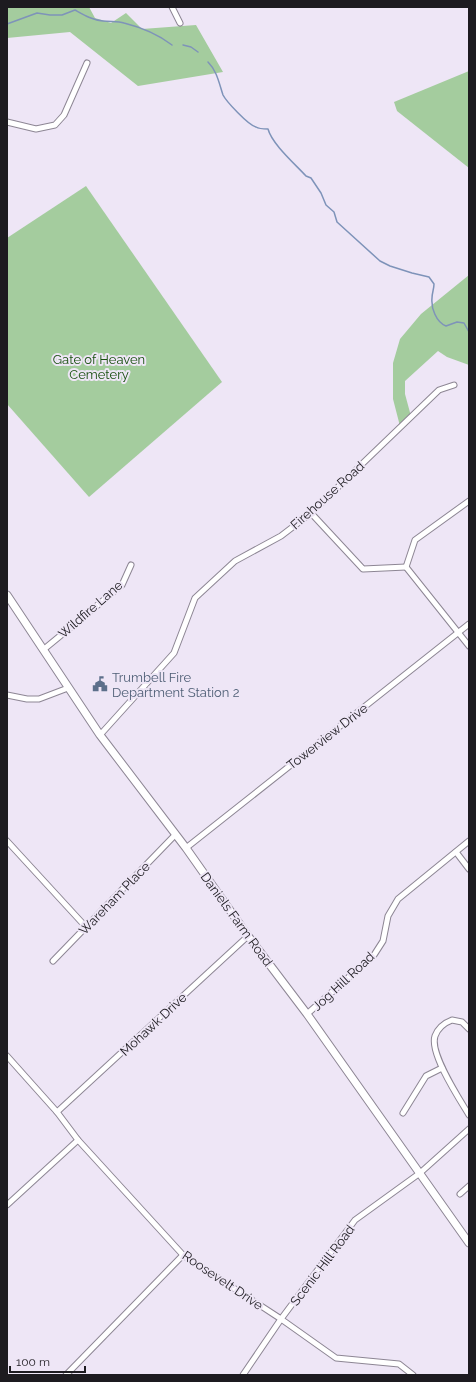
<svg xmlns="http://www.w3.org/2000/svg" width="476" height="1382" font-family="Raleway,sans-serif">
<rect width="100%" height="100%" fill="#eee6f6"/>
<g fill="#a4cc9e">
<path d="M7 7H89L95 18 111 23 126 13 142 29 196 25 223 72 138 86 70 32 7 38Z"/>
<path d="M469 71V168L397 111 394 102Z"/>
<path d="M86 186 222 382 89 497 7 404V238Z"/>
<path d="M469 275V365L447 357 438 351 405 381V394L412 420 401 430 393 399V363L400 339 421 314Z"/>
</g>
<g fill="none" stroke-linecap="round" stroke-linejoin="round">
<g stroke="#7e93b9" stroke-width="1.5">
<path d="M7 24 37 13 50 15H62L75 10C84 15 92 20 103 21 110 22 118 21 124 23 140 27 159 35 172 45"/>
<path d="M183 45 191 47 198 52"/>
<path d="M208 62C217 71 219 83 223 95 226 101 248 125 256 127 259 129 264 129 268 129 272 144 295 164 306 176L311 178 321 193 326 205 334 212 337 222 380 261 390 266 412 273 429 277 434 284C434 289 432 293 432 298 431 308 436 322 446 326L457 322 464 323 469 332"/>
</g>
<g stroke="#8d8694" stroke-width="7">
<g id="street">
<path d="M172 7 180 23"/>
<path d="M7 122 36 129 55 125 64 115 87 63"/>
<path d="M311 513 363 569 406 567"/>
<path d="M406 567 469 646"/>
<path d="M406 567 415 540 469 501"/>
<path d="M43 650 122 585 131 565"/>
<path d="M7 695 27 699H39L68 688"/>
<path d="M100 735 174 653 195 598 235 561 281 536 311 513 439 390 454 385"/>
<path d="M7 841 86 927"/>
<path d="M186 848 469 624"/>
<path d="M456 852 469 869"/>
<path d="M53 961 175 835"/>
<path d="M307 1014 374 955 383 941 388 916 398 899 469 841"/>
<path d="M469 1029 462 1022 452 1020C444 1023 438 1028 435 1036 429 1053 460 1100 469 1115"/>
<path d="M7 1056 57 1112 78 1140 183 1255 281 1319 336 1358 399 1364 413 1375"/>
<path d="M57 1112 248 936"/>
<path d="M403 1113 426 1076 442 1068"/>
<path d="M460 1194 469 1186"/>
<path d="M7 1205 78 1140"/>
<path d="M66 1375 183 1255"/>
<path d="M243 1375 281 1319 355 1220 420 1173 469 1129"/>
</g>
</g>
<g stroke="#8d8694" stroke-width="9">
<path id="secondary" d="M7 595 100 735 186 848 248 936 307 1014 469 1243"/>
</g>
<use href="#street" stroke="#fff" stroke-width="5"/>
<use href="#secondary" stroke="#fff" stroke-width="7"/>
</g>
<defs>
<g id="civic-bare" transform="scale(1.2)"><path d="M-.6-6.5H3V-4.5H.6V-3L4-1V1h2V6H-6V1h2V-1L-.6-3ZM-1.2 2.5V6h2.4V2.5Z" fill="#5c6f8a" stroke="#eee6f6" stroke-width="2.5" paint-order="stroke"/></g>
</defs>
<g fill-rule="evenodd">
<use href="#civic-bare" x="100" y="684"/>
</g>
<g text-anchor="middle" stroke-width="4" stroke-linejoin="round" paint-order="stroke">
<g font-size="13" fill="#164e0d" stroke="#eee6f6">
<text x="99" y="364">Gate of Heaven<tspan x="99" dy="15">Cemetery</tspan></text>
</g>
<g font-size="13" fill="#1d1b20" stroke="#eee6f6">
<text transform="translate(327 495) rotate(-42)" y="5">Firehouse Road</text>
<text transform="translate(90 609) rotate(-41)" y="5">Wildfire Lane</text>
<text transform="translate(327 736) rotate(-38)" y="5">Towerview Drive</text>
<text transform="translate(114 898) rotate(-46)" y="5">Wareham Place</text>
<text transform="translate(237 919) rotate(54)" y="5">Daniels Farm Road</text>
<text transform="translate(343 981) rotate(-43)" y="5">Jog Hill Road</text>
<text transform="translate(153 1024) rotate(-43)" y="5">Mohawk Drive</text>
<text transform="translate(322 1265) rotate(-53)" y="5">Scenic Hill Road</text>
<text transform="translate(223 1280) rotate(34)" y="5">Roosevelt Drive</text>
</g>
<g font-size="13" fill="#4e5e75" stroke="#eee6f6" text-anchor="start">
<text x="112" y="682">Trumbell Fire<tspan x="112" dy="15">Department Station 2</tspan></text>
</g>
</g>
<rect width="476" height="1382" fill="none" stroke="#1d1b20" stroke-width="16"/>
<path d="M10 1366v6h75v-6" fill="none" stroke="#1d1b20" stroke-width="2"/>
<text x="16" y="1366" font-size="12" fill="#1d1b20" stroke="#eee6f6" stroke-width="3" paint-order="stroke">100 m</text>
</svg>
